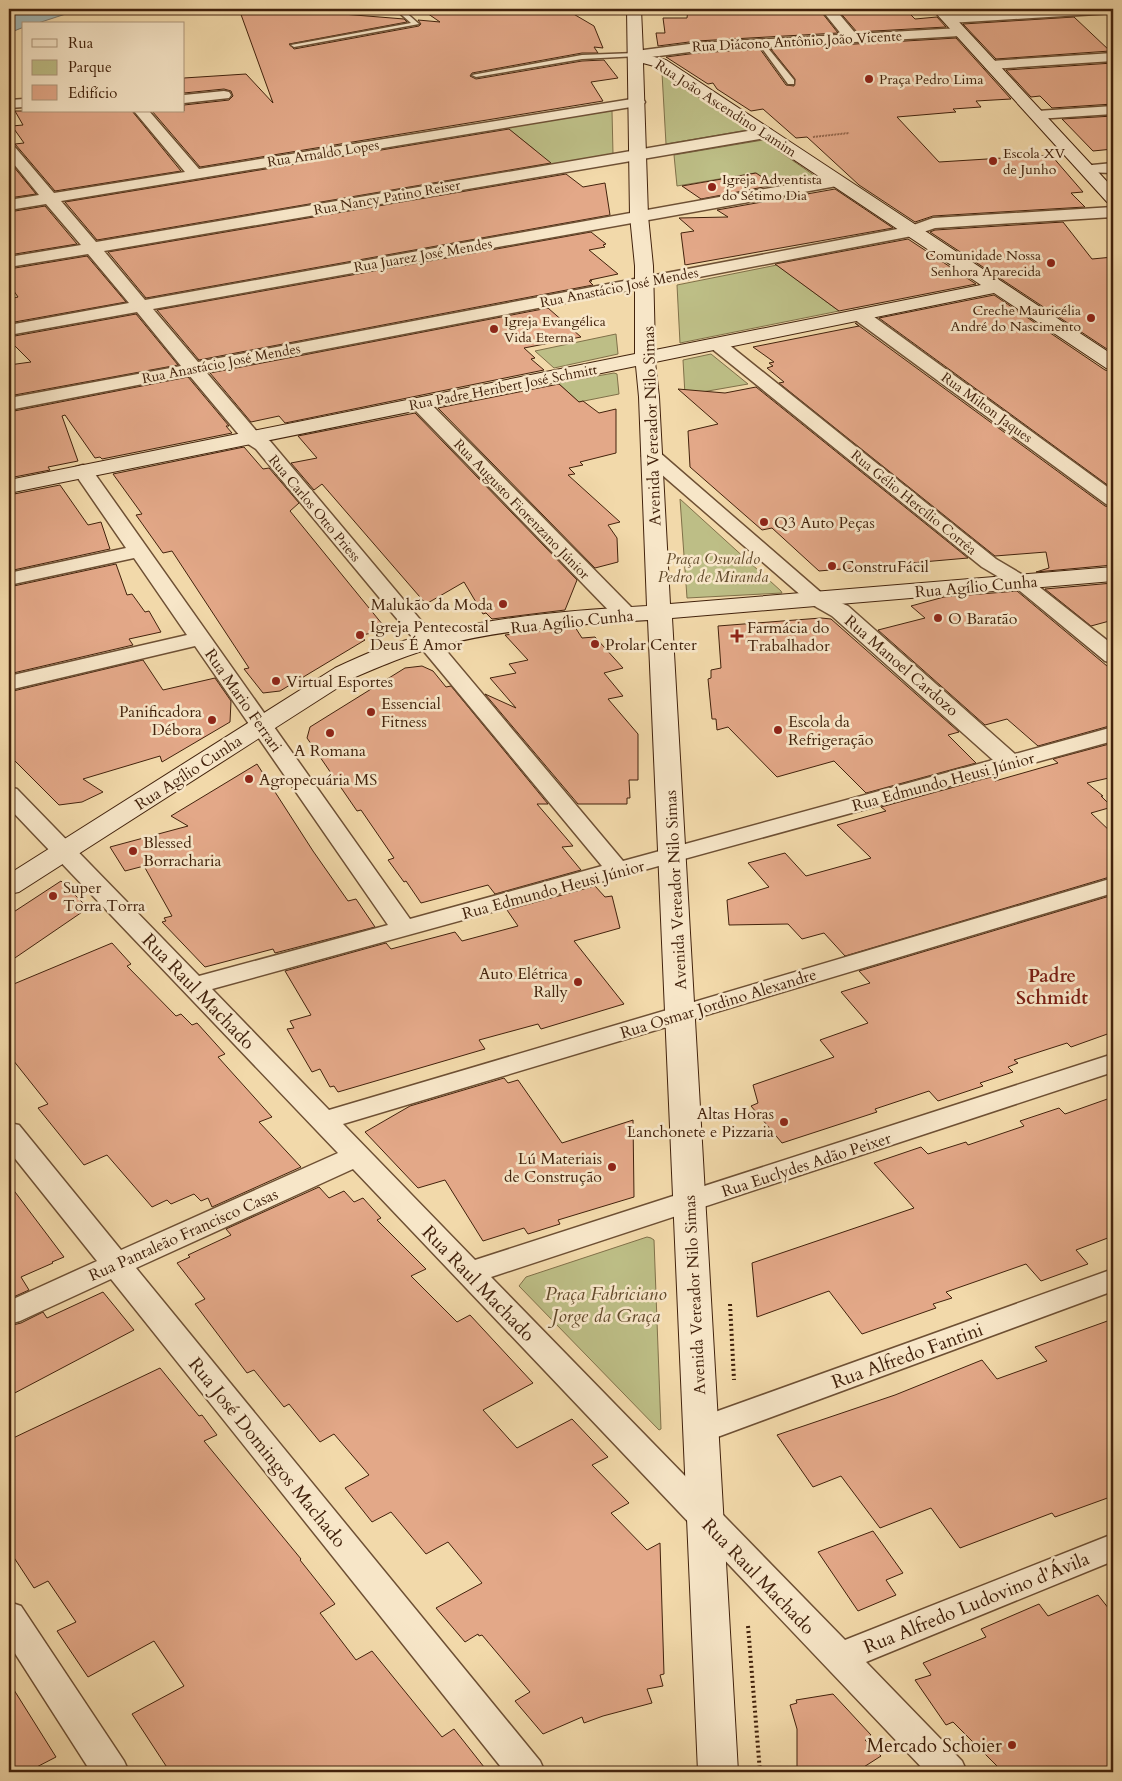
<svg xmlns="http://www.w3.org/2000/svg" width="1122" height="1781" font-family="Cardo,serif">
<rect width="100%" height="100%" fill="#f2d9aa"/>
<filter id="stains"><feTurbulence type="fractalNoise" baseFrequency=".004" numOctaves="4"/><feColorMatrix values="0 0 0 0 .2 0 0 0 0 .09 0 0 0 0 .02 0 0 0 .5 -.17"/></filter>
<radialGradient id="worn" r=".72"><stop offset=".6" stop-color="#630" stop-opacity="0"/><stop offset="1" stop-color="#630" stop-opacity=".3"/></radialGradient>
<g fill="#bdbe86" stroke="#807049">
<path d="M662 73 748 130 666 144Z"/>
<path d="M610 111H612L613 154 528 168 511 155 535 150 506 127Z"/>
<path d="M763 140 818 178 774 186 755 173 677 186 674 155Z"/>
<path d="M777 265 839 311 680 343 677 285Z"/>
<path d="M616 334 618 354 554 368 535 351Z"/>
<path d="M711 354 748 384 685 395 683 360Z"/>
<path d="M614 373 617 374 619 394 579 402 558 383Z"/>
<path d="M680 499 781 591 782 593 687 598Z"/>
<path d="M647 1237 651 1238 654 1240 661 1429 659 1430 519 1286 526 1277Z"/>
</g>
<path fill="#a2b7b5" stroke="#7c7b71" d="M9 9H81L35 24H24V27L9 33Z"/>
<g fill="#e3a888" stroke="#42220c">
<path d="M239 9H306L311 13 326 11 330 13 404 19 407 22 289 44 294 49 419 26 421 24 418 20 440 22 421 9H565L594 26 603 48 594 47 598 53H582L472 73 470 76 476 79 582 61 604 60 618 78 591 82 603 101 200 167 152 111H184V105L229 100 233 96 231 91 224 89 184 93V78L246 74 273 103Z"/>
<path d="M688 9H819L838 33 697 41 658 46 656 33H665L663 18H687Z"/>
<path d="M837 9H902L907 11 915 19 937 17 946 27 857 32Z"/>
<path d="M1074 17 1110 51 996 59 963 24Z"/>
<path d="M956 38 1011 99 976 101 981 107 953 109 956 112 897 117 939 162 1051 155 1083 192 1071 193 1085 207 933 216 915 222 859 185 807 137 796 138 763 109 751 111 717 89 713 83 708 84 666 57 697 53 760 49 786 85 794 86 795 79 771 49Z"/>
<path d="M1113 63V104L1052 108 1040 96 1031 97 1006 70Z"/>
<path d="M15 111H132L181 171 55 191 15 144 24 143 12 126 23 125Z"/>
<path d="M1113 116V149L1093 151 1062 119Z"/>
<path d="M509 129 551 163 97 240 65 202Z"/>
<path d="M9 161 36 194 9 198Z"/>
<path d="M756 173 774 185 701 199 682 186Z"/>
<path d="M566 174 583 187 605 183 610 215 146 298 108 252Z"/>
<path d="M835 189 893 228 685 265 681 233 694 231 679 218 728 217 717 210Z"/>
<path d="M45 206 77 244 9 255V212Z"/>
<path d="M1063 222 1092 259 1113 257V353L930 232 935 230Z"/>
<path d="M591 232 606 244 603 245 605 247 589 250 618 274 590 280 592 281H589L593 285 199 360 157 310Z"/>
<path d="M908 239 976 284 839 311 775 264Z"/>
<path d="M87 256 126 302 9 323V299L18 297 9 284V269Z"/>
<path d="M994 295 1105 370 1113 372V489L879 318Z"/>
<path d="M548 308 581 337 524 348 535 358 531 359 544 370 285 423 279 416 251 422 210 373Z"/>
<path d="M136 314 178 365 9 396V365L31 362 9 340V337Z"/>
<path d="M855 323 1105 506 1113 508V565L1036 572 1049 568 1046 552 995 556 779 383 784 382 767 368 773 366 769 363 774 362 753 347 859 326Z"/>
<path d="M188 377 229 426H226L232 433 102 459 100 457 95 458 65 415 62 416 78 461 48 467 50 470 9 478V412Z"/>
<path d="M559 384 579 402 583 401 599 413 616 409V453L580 462 583 465 569 468 575 474 568 475 620 522 608 525 617 538 618 562 595 568 438 408Z"/>
<path d="M756 387 968 558 819 571 772 528 762 530 690 467 688 431 718 424 678 389 725 393Z"/>
<path d="M415 413 577 580 565 610 492 619 486 613 483 614 464 582 426 604 322 484 314 490 291 463 317 458 298 436Z"/>
<path d="M244 447 263 469 269 468 299 503 290 511 387 630 357 636 365 640 280 691 263 693 244 669 249 668 172 551 163 553 136 515 142 514 113 474Z"/>
<path d="M60 485 88 525 101 522 110 549 9 571V495Z"/>
<path d="M116 564 127 595 132 594 145 612 149 611 161 632 129 639 133 645 9 674V587Z"/>
<path d="M1113 583V620L1091 626 1045 589Z"/>
<path d="M1017 591 1113 671V725L1038 746 1007 719 985 725 878 630 925 618 911 606 944 597Z"/>
<path d="M821 618 831 619 959 732 948 735 976 763 866 793 834 761 777 777 728 727 717 730 716 719H712L708 679 711 678V670L721 668 718 626Z"/>
<path d="M575 627 582 638 595 637 623 668 604 673 623 696 608 699 638 734V780H629L630 798H627V804H578L485 694 516 708 490 678 516 673 509 664 528 660 505 635Z"/>
<path d="M143 660 163 690 215 678 231 701 230 722 162 762 160 756 83 779 103 792 82 802 59 805 9 755V692Z"/>
<path d="M422 666 433 671 446 687 451 686 548 804H537L573 846 562 847 581 870 495 894 488 885 421 903 406 881 404 882 388 860 394 858 361 810 357 811 307 738 310 727 405 668Z"/>
<path d="M1113 743V777L1087 783 1103 796H1101L1112 807 1091 813 1113 834V876L845 956 824 933 802 939 788 924 729 925 727 900 769 887 748 863 785 853 806 876 871 858 837 825 886 811 881 807 991 777 995 781 1058 763 1053 759Z"/>
<path d="M257 764 313 851 348 901 356 899 375 927 275 953 273 949 205 967 162 922 166 921 164 918 172 916 144 866 125 871 110 847 188 826 171 816Z"/>
<path d="M61 881 88 908 9 962V915Z"/>
<path d="M595 886 605 897 612 896 620 928 574 941 624 1004 541 1029 538 1024 479 1040 485 1049 338 1092 334 1086 330 1087 320 1069 312 1072 287 1029 294 1028 290 1021 311 1015 285 971 386 943 391 949 455 932 462 941 518 926 507 910Z"/>
<path d="M1113 895V1032L1071 1047 1067 1043 1014 1060 1018 1063 1008 1067 1013 1072 980 1083 983 1086 938 1101 929 1091 875 1109 877 1112 782 1143 751 1106 758 1103 753 1085 834 1057 820 1040 868 1023 841 992 870 983 859 971Z"/>
<path d="M112 943 131 964 127 966 176 1016 181 1014 192 1025 197 1023 225 1054 218 1057 272 1117 259 1122 301 1167 212 1207 208 1198 201 1201 194 1194 171 1204 167 1200 152 1207 107 1155 84 1165 38 1108 48 1104 9 1055V986Z"/>
<path d="M504 1078 508 1083 518 1080 562 1143 633 1120 634 1197 558 1220 560 1224 528 1234 524 1228 483 1241 445 1180 418 1188 365 1132 410 1106Z"/>
<path d="M1113 1097V1236L1076 1250 1088 1264 1041 1281 1026 1264 946 1292 952 1298 933 1304 936 1308 862 1334 829 1291 757 1317 752 1263 914 1208 874 1163 921 1147 928 1154 966 1142 968 1145 1024 1126 1020 1121 1059 1108 1065 1114Z"/>
<path d="M9 1184 64 1257 52 1262 53 1263 21 1277 29 1290 9 1299Z"/>
<path d="M319 1187 329 1198 344 1191 354 1202 363 1198 381 1218 377 1220 426 1269 411 1276 457 1322 470 1315 533 1383 483 1410 517 1448 572 1419 608 1457 592 1465 629 1503 611 1513 647 1550 660 1543 664 1674 660 1675 663 1686 647 1689 652 1703 603 1716 584 1723 582 1717 543 1734 515 1701 530 1692 482 1635 479 1636 478 1634 465 1642 436 1608 482 1583 448 1542 426 1554 391 1512 372 1522 345 1488 369 1475 334 1434 320 1442 289 1404 284 1407 254 1370 247 1373 195 1304 205 1299 177 1263 190 1257 188 1255 231 1235 226 1229Z"/>
<path d="M103 1292 134 1330 9 1396V1326L21 1323 43 1312 47 1318Z"/>
<path d="M1113 1319V1496L1055 1517 1052 1513 960 1548 931 1508 880 1528 841 1476 813 1487 777 1435 895 1395 982 1360 997 1379 1047 1361 1035 1347Z"/>
<path d="M160 1368 199 1416 202 1415 217 1435 204 1441 301 1559 300 1560 335 1604 320 1613 356 1660 372 1651 442 1737 454 1729 488 1772H170L132 1714 184 1686 154 1641 88 1677 57 1631 76 1622 48 1581 34 1588 9 1550V1440Z"/>
<path d="M873 1531 903 1573 886 1580 896 1595 858 1611 818 1552Z"/>
<path d="M1098 1595 1113 1614V1772H1003L953 1722 946 1725 915 1680 931 1675 923 1663 986 1637 981 1629 1039 1604 1048 1616Z"/>
<path d="M9 1682 56 1757 27 1772H9Z"/>
<path d="M833 1694 871 1735 865 1740 881 1756 856 1772H797V1729L790 1705 797 1703 796 1700Z"/>
</g>
<g fill="none" stroke-linecap="round" stroke-linejoin="round">
<g stroke="#6e5034" stroke-width="3">
<g id="lane">
<path d="M395 9H402L419 24 294 47 291 45 411 23Z"/>
<path d="M759 42H763L794 80V84H788L759 44Z"/>
<path d="M636 53 638 54V56L582 59 476 77 472 75 582 55Z"/>
</g>
</g>
<g stroke="#6e5034" stroke-width="3">
<g id="street">
<path d="M821 9H835L856 34 960 28 967 32 960 36 697 51 636 59 629 55 636 51 697 43 842 35Z"/>
<path d="M1051 9H1113V13L949 23 942 19 949 15Z"/>
<path d="M1113 53V61L991 69 986 68 984 65 986 62 991 61Z"/>
<path d="M224 91 229 92 231 95 229 98 184 103V95Z"/>
<path d="M638 98 643 99 645 102 643 105 61 201 96 242 766 128 771 130 774 133 771 136 766 138 104 251 145 300 837 176 843 178 845 181 843 184 837 186 153 309 198 362 908 227 933 218 1113 207V217L935 228 912 236 206 372 259 434 270 441 623 861 993 760 832 616 811 604 645 460 642 456 645 452 652 450 659 452 825 596 848 606 1015 754 1113 727V741L212 989 329 1110 1113 878V893L343 1124 475 1260 1113 1054V1072L491 1277 845 1640 1113 1534V1561L866 1662 962 1761 967 1772H926L353 1169 136 1268 540 1761 545 1772H505L111 1279 20 1321 9 1324V1301L97 1261 9 1151V1123L19 1125 121 1250 338 1153 9 808V787L17 789 199 976 388 925 195 646 9 690V676L187 635 134 558 9 585V573L126 548 73 471 76 467 83 465 90 467 410 919 602 866 256 449 245 442 189 375 9 410V398L181 366 137 312 9 335V325L129 303 88 254 9 267V257L81 245 46 204 9 210V200L39 195 9 158V144L14 146 54 193 185 172 134 111H149L199 169Z"/>
<path d="M24 99V107L9 108V100Z"/>
<path d="M1113 106V114L1037 119 1032 118 1030 115 1032 112 1037 111Z"/>
<path d="M1113 163V173L1082 172 1079 169 1082 166Z"/>
<path d="M860 310 866 311 1113 491V506L1106 504 854 319 851 315 854 311Z"/>
<path d="M717 339 723 340 996 559 1028 578 1113 645V663L1105 661 1014 586 982 567 711 348 708 344 711 340Z"/>
<path d="M420 398 427 400 633 609 636 614 633 619 625 620 617 619 413 408 411 404 413 400Z"/>
<path d="M1113 1269V1291L712 1439 701 1442 690 1439 685 1430 690 1421Z"/>
<path d="M9 1602 21 1606 124 1761 129 1772H91L9 1644Z"/>
</g>
</g>
<g stroke="#42220c" stroke-width="2">
<g id="secondary">
<path d="M627 9H641L643 54 666 60 1113 355V370L1106 368 994 293 655 362 659 397 670 604 1113 567V581L672 618 738 1772H698L648 620C579 624 507 628 439 646 409 654 381 666 353 678L19 892 9 894V874L335 668C350 661 365 654 381 648 467 619 557 611 647 606L639 397 636 366 9 493V480L635 354V266L630 216ZM643 63 654 66 981 285 655 350 653 266 648 216Z"/>
<path d="M932 9H947L1113 188V203L1107 202Z"/>
</g>
</g>
<path stroke="#42220c" stroke-width="2" stroke-dasharray="0.5 1" stroke-linecap="butt" d="M813 137 849 133"/>
<g stroke="#42220c" stroke-width="4" stroke-dasharray="2 3" stroke-linecap="butt">
<path d="M730 1304 734 1380"/>
<path d="M748 1626 760 1772"/>
</g>
<use href="#lane" fill="#f7e6c8" fill-rule="evenodd"/>
<use href="#street" fill="#f7e6c8" fill-rule="evenodd"/>
<use href="#secondary" fill="#f7e6c8" fill-rule="evenodd"/>
</g>
<g fill="#8f2418" stroke="#f7e6c8" stroke-width="2">
<circle cx="869" cy="79" r="5"/>
<circle cx="993" cy="161" r="5"/>
<circle cx="712" cy="187" r="5"/>
<circle cx="1051" cy="263" r="5"/>
<circle cx="1091" cy="318" r="5"/>
<circle cx="494" cy="329" r="5"/>
<circle cx="764" cy="522" r="5"/>
<circle cx="832" cy="566" r="5"/>
<circle cx="503" cy="604" r="5"/>
<circle cx="938" cy="618" r="5"/>
<circle cx="360" cy="635" r="5"/>
<path d="M734.5 628.5h5v5h5v5h-5v5h-5v-5h-5v-5h5z"/>
<circle cx="595" cy="644" r="5"/>
<circle cx="276" cy="681" r="5"/>
<circle cx="371" cy="712" r="5"/>
<circle cx="212" cy="720" r="5"/>
<circle cx="778" cy="730" r="5"/>
<circle cx="330" cy="733" r="5"/>
<circle cx="249" cy="779" r="5"/>
<circle cx="133" cy="851" r="5"/>
<circle cx="53" cy="896" r="5"/>
<circle cx="578" cy="982" r="5"/>
<circle cx="784" cy="1122" r="5"/>
<circle cx="612" cy="1167" r="5"/>
<circle cx="1012" cy="1745" r="5"/>
</g>
<g text-anchor="middle" stroke-width="5" stroke-linejoin="round" paint-order="stroke">
<g font-size="14" fill="#42220c" stroke="#f7e6c8">
<text transform="translate(797 41) rotate(-3)" y="5">Rua Diácono Antônio João Vicente</text>
<text transform="translate(726 108) rotate(33)" y="5">Rua João Ascendino Lamim</text>
<text transform="translate(323 153) rotate(-9)" y="5">Rua Arnaldo Lopes</text>
<text transform="translate(387 197) rotate(-10)" y="5">Rua Nancy Patino Reiser</text>
<text transform="translate(423 255) rotate(-10)" y="5">Rua Juarez José Mendes</text>
<text transform="translate(619 287) rotate(-11)" y="5">Rua Anastácio José Mendes</text>
<text transform="translate(221 363) rotate(-11)" y="5">Rua Anastácio José Mendes</text>
<text transform="translate(503 387) rotate(-11)" y="5">Rua Padre Heribert José Schmitt</text>
<text transform="translate(987 407) rotate(36)" y="5">Rua Milton Jaques</text>
<text transform="translate(914 502) rotate(39)" y="5">Rua Gélio Hercílio Corrêa</text>
<text transform="translate(315 508) rotate(50)" y="5">Rua Carlos Otto Priess</text>
<text transform="translate(522 509) rotate(46)" y="5">Rua Augusto Fiorenzano Júnior</text>
</g>
<g font-size="14" fill="#42220c" stroke="#f7e6c8" text-anchor="start">
<text x="879" y="84">Praça Pedro Lima</text>
<text x="1003" y="158">Escola XV<tspan x="1003" dy="16">de Junho</tspan></text>
<text x="722" y="184">Igreja Adventista<tspan x="722" dy="16">do Sétimo Dia</tspan></text>
<text x="1041" y="260" text-anchor="end">Comunidade Nossa<tspan x="1041" dy="16">Senhora Aparecida</tspan></text>
<text x="1081" y="315" text-anchor="end">Creche Mauricélia<tspan x="1081" dy="16">André do Nascimento</tspan></text>
<text x="504" y="326">Igreja Evangélica<tspan x="504" dy="16">Vida Eterna</tspan></text>
</g>
<g font-size="16" fill="#42220c" stroke="#f7e6c8">
<text transform="translate(651 426) rotate(-92)" y="6">Avenida Vereador Nilo Simas</text>
<text transform="translate(976 586) rotate(-5)" y="6">Rua Agílio Cunha</text>
<text transform="translate(572 621) rotate(-6)" y="6">Rua Agílio Cunha</text>
<text transform="translate(902 665) rotate(41)" y="6">Rua Manoel Cardozo</text>
<text transform="translate(244 700) rotate(55)" y="6">Rua Mario Ferrari</text>
<text transform="translate(188 772) rotate(-33)" y="6">Rua Agílio Cunha</text>
<text transform="translate(943 781) rotate(-15)" y="6">Rua Edmundo Heusi Júnior</text>
<text transform="translate(553 889) rotate(-15)" y="6">Rua Edmundo Heusi Júnior</text>
<text transform="translate(675 890) rotate(-93)" y="6">Avenida Vereador Nilo Simas</text>
<text transform="translate(718 1003) rotate(-17)" y="6">Rua Osmar Jordino Alexandre</text>
<text transform="translate(806 1164) rotate(-18)" y="6">Rua Euclydes Adão Peixer</text>
<text transform="translate(183 1234) rotate(-24)" y="6">Rua Pantaleão Francisco Casas</text>
<text transform="translate(694 1295) rotate(-93)" y="6">Avenida Vereador Nilo Simas</text>
</g>
<g font-size="16" fill="#42220c" stroke="#f7e6c8" text-anchor="start">
<text x="774" y="528">Q3 Auto Peças</text>
<text x="842" y="572">ConstruFácil</text>
<text x="493" y="610" text-anchor="end">Malukão da Moda</text>
<text x="948" y="624">O Baratão</text>
<text x="370" y="632">Igreja Pentecostal<tspan x="370" dy="18">Deus É Amor</tspan></text>
<text x="747" y="633">Farmácia do<tspan x="747" dy="18">Trabalhador</tspan></text>
<text x="605" y="650">Prolar Center</text>
<text x="286" y="687">Virtual Esportes</text>
<text x="381" y="709">Essencial<tspan x="381" dy="18">Fitness</tspan></text>
<text x="202" y="717" text-anchor="end">Panificadora<tspan x="202" dy="18">Débora</tspan></text>
<text x="788" y="727">Escola da<tspan x="788" dy="18">Refrigeração</tspan></text>
<text x="330" y="756" text-anchor="middle">A Romana</text>
<text x="259" y="785">Agropecuária MS</text>
<text x="143" y="848">Blessed<tspan x="143" dy="18">Borracharia</tspan></text>
<text x="63" y="893">Super<tspan x="63" dy="18">Torra Torra</tspan></text>
<text x="568" y="979" text-anchor="end">Auto Elétrica<tspan x="568" dy="18">Rally</tspan></text>
<text x="774" y="1119" text-anchor="end">Altas Horas<tspan x="774" dy="18">Lanchonete e Pizzaria</tspan></text>
<text x="602" y="1164" text-anchor="end">Lú Materiais<tspan x="602" dy="18">de Construção</tspan></text>
</g>
<g font-size="16" font-style="italic" fill="#61492a" stroke="#f7e6c8">
<text x="713" y="564">Praça Oswaldo<tspan x="713" dy="18">Pedro de Miranda</tspan></text>
</g>
<g font-size="19" font-weight="bold" fill="#7a1f14" stroke="#f7e6c8">
<text x="1052" y="982">Padre<tspan x="1052" dy="22">Schmidt</tspan></text>
</g>
<g font-size="19" fill="#42220c" stroke="#f7e6c8">
<text transform="translate(199 991) rotate(46)" y="7">Rua Raul Machado</text>
<text transform="translate(479 1283) rotate(46)" y="7">Rua Raul Machado</text>
<text transform="translate(907 1355) rotate(-20)" y="7">Rua Alfredo Fantini</text>
<text transform="translate(268 1452) rotate(51)" y="7">Rua José Domingos Machado</text>
<text transform="translate(759 1576) rotate(46)" y="7">Rua Raul Machado</text>
<text transform="translate(976 1602) rotate(-22)" y="7">Rua Alfredo Ludovino d'Ávila</text>
</g>
<g font-size="19" font-style="italic" fill="#61492a" stroke="#f7e6c8">
<text x="606" y="1300">Praça Fabriciano<tspan x="606" dy="22">Jorge da Graça</tspan></text>
</g>
<g font-size="19" fill="#42220c" stroke="#f7e6c8" text-anchor="end">
<text x="1002" y="1752">Mercado Schoier</text>
</g>
</g>
<rect width="1122" height="1781" fill="none" stroke="#f2d9aa" stroke-width="30"/>
<rect x="10" y="10" width="1102" height="1761" fill="none" stroke="#42220c" stroke-width="2.5"/>
<rect x="15" y="15" width="1092" height="1751" fill="none" stroke="#42220c"/>
<rect x="22" y="22" width="162" height="90" fill="#f7e6c8" stroke="#af987d"/>
<rect x="32" y="39" width="25" height="8" fill="#f7e6c8" stroke="#af987d"/>
<text x="68" y="48" font-size="15" fill="#42220c">Rua</text>
<rect x="32" y="60" width="25" height="15" fill="#bdbe86" stroke="#af987d"/>
<text x="68" y="72" font-size="15" fill="#42220c">Parque</text>
<rect x="32" y="85" width="25" height="15" fill="#e3a888" stroke="#af987d"/>
<text x="68" y="98" font-size="15" fill="#42220c">Edifício</text>
<rect width="100%" height="100%" filter="url(#stains)"/>
<rect width="100%" height="100%" fill="url(#worn)"/>
</svg>
